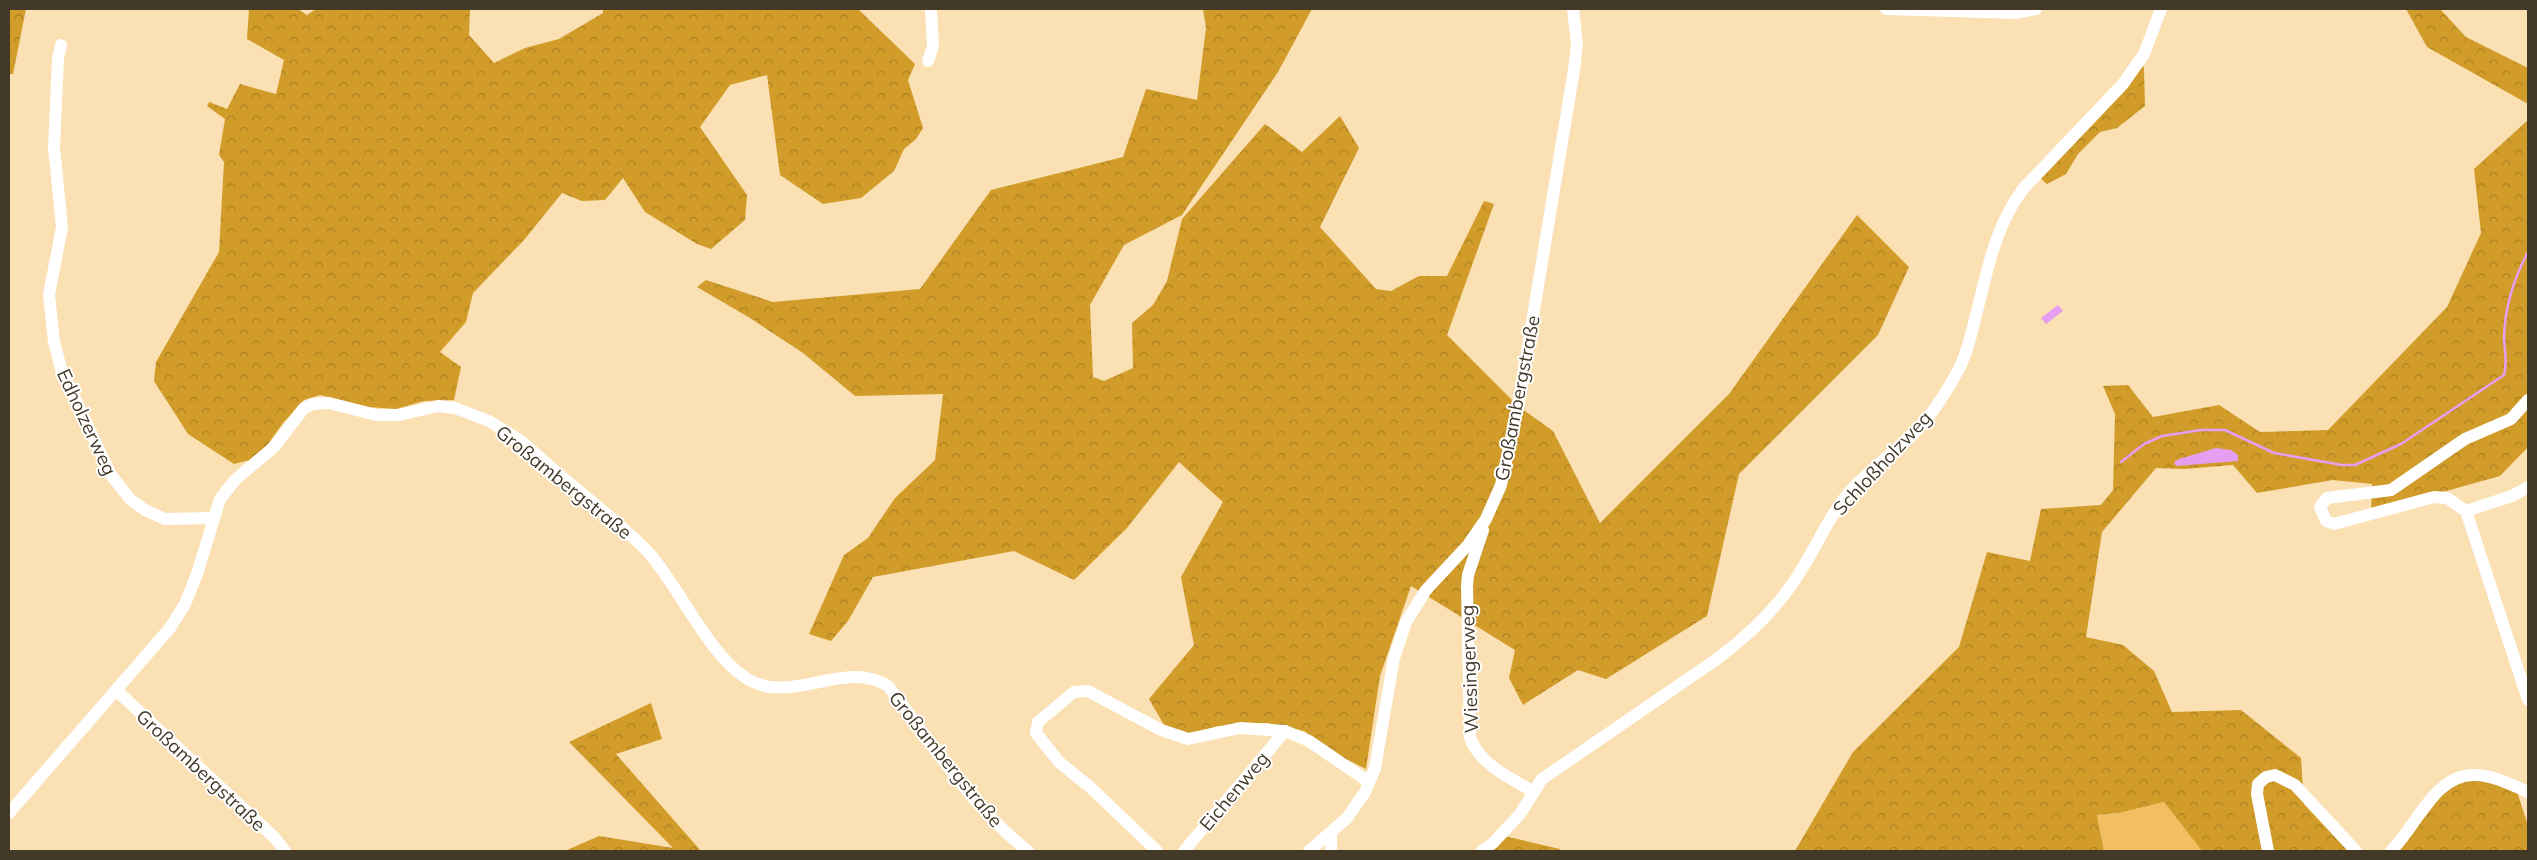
<svg xmlns="http://www.w3.org/2000/svg" width="2537" height="860" font-family="Mulish,sans-serif">
<defs>
<pattern id="forest-crowns" width="20" height="18" patternUnits="userSpaceOnUse" patternTransform="scale(1.25)"><rect width="20" height="18" fill="#d19c29"/><path d="M2 6a3 3 0 1 1 6 0M12 15a3 3 0 1 1 6 0" fill="none" stroke="#ab8023"/></pattern>
</defs>
<rect width="100%" height="100%" fill="#fae0b3"/>
<path fill="#f1bf61" d="M2164 802 2202 851H2104L2097 815 2119 813Z"/>
<g fill="url(#forest-crowns)">
<path d="M9 9H26L13 74H9Z"/>
<path d="M249 9H298L307 15 316 9H470L469 35 494 63 525 48 559 39 603 13V9H858L915 64 908 80 923 128 916 139 904 149 894 171 861 198 823 204 780 175 767 75 730 85 700 127 747 195 745 220 711 249 697 244 645 212 623 178 605 200 582 201 562 193 524 240 473 293 466 322 440 352 461 367 454 400 424 401 396 409 368 407 320 395 304 400 283 423 258 458 234 464 188 434 154 381 156 362 219 252 224 162 219 155 225 119 207 106 209 102 227 109 240 84 276 94 284 60 247 39Z"/>
<path d="M1203 9H1312L1278 72 1182 215 1124 245 1090 305 1093 377 1104 381 1133 368 1132 323 1153 305 1167 281 1182 219 1265 124 1302 152 1340 116 1359 148 1320 227 1376 289 1391 291 1419 276H1447L1484 201 1494 204 1447 335 1518 406 1553 431 1600 523 1729 394 1857 215 1909 267 1878 335 1739 474 1707 616 1606 679 1578 670 1523 705 1509 678 1515 650 1411 586 1380 676 1366 769 1334 753 1304 731 1268 723 1218 726 1187 735 1164 725 1149 699 1194 645 1181 577 1223 502 1179 462 1127 528 1074 580 1014 551 873 577 848 621 831 641 809 634 844 555 868 538 895 498 935 460 943 394 855 396 803 353 750 318 697 287 706 280 773 302 920 289 991 190 1123 157 1146 89 1197 100 1206 28Z"/>
<path d="M2406 9H2440L2466 37 2528 68V104L2427 47Z"/>
<path d="M2141 62 2144 68 2145 106 2117 128 2100 132 2078 154 2066 174 2047 184 2039 177Z"/>
<path d="M2528 120V447L2500 476 2371 512 2372 484 2333 480 2257 493 2233 465 2184 469 2156 468 2102 532 2086 637 2123 645 2154 671 2172 712 2241 710 2301 758 2304 804 2348 851H2202L2164 802 2119 813 2097 815 2104 851H1795L1853 752 1959 647 1987 552 2030 561 2041 509 2101 505 2113 490 2115 414 2103 386 2128 385 2153 417 2219 405 2260 432 2328 430 2447 307 2481 233 2474 169Z"/>
<path d="M651 703 662 739 616 754 701 851H565L599 836 673 848 569 742Z"/>
<path d="M2479 780 2503 785 2517 792 2528 825V851H2398L2442 795 2459 782Z"/>
<path d="M1504 836 1560 849V851H1488Z"/>
</g>
<g fill="#e59ef2">
<path d="M2058 305 2063 311 2046 324 2041 318Z"/>
<path d="M2216 448 2231 450 2238 455V461L2176 466 2174 462 2179 459Z"/>
</g>
<g fill="none" stroke-linecap="round" stroke-linejoin="round">
<path stroke="#e59ef2" stroke-width="2.5" d="M2121 462 2144 444 2162 436 2201 430H2225L2274 453 2342 465H2355L2401 444 2504 375C2508 361 2504 351 2504 337 2505 307 2514 278 2528 252"/>
<g stroke="#fff" stroke-width="12">
<path d="M1886 9 2017 13 2036 9"/>
<path d="M61 45 58 58 54 147 62 227 49 295 54 341 61 369 111 475 130 499 145 510 165 519 212 518"/>
<path d="M928 61 933 46 931 9"/>
<path d="M2528 400 2511 419 2465 439 2391 490 2327 498 2320 507 2326 521 2334 524 2434 497 2447 498 2466 511 2528 700"/>
<path d="M2466 511 2512 496 2528 487"/>
<path d="M1483 530 1468 575 1467 586 1470 738C1481 765 1509 778 1533 791"/>
<path d="M116 690 274 837 285 851"/>
<path d="M9 813 170 628 185 604 197 574 220 499 235 480 274 447 304 408 313 404 329 403 376 415H399L438 406 455 408 489 421 521 441C544 461 566 481 590 500 610 517 631 534 649 553 679 587 709 655 746 678 791 707 843 658 888 686 932 743 971 807 1028 851"/>
<path d="M1331 834V851"/>
<path d="M1157 851 1090 787 1059 762 1036 733 1038 722 1074 692 1088 691 1161 730 1188 739 1240 728 1285 731 1309 741 1369 782"/>
<path d="M1184 851 1285 731"/>
<path d="M1309 851 1347 818 1365 792 1375 768 1394 658 1406 622 1426 590 1468 545 1486 519 1501 485 1518 406 1574 70 1577 44 1573 9"/>
<path d="M1482 851 1493 843 1520 814 1542 779 1717 659C1749 635 1779 607 1800 572 1817 546 1827 519 1847 495 1866 472 1892 455 1913 434 1932 416 1947 391 1959 369 1967 353 1971 336 1975 319 1987 273 1994 228 2023 189L2123 84 2144 54 2161 9"/>
<path d="M2268 851 2257 794 2258 784 2266 777 2275 775 2295 785 2356 851"/>
<path d="M2391 851C2417 826 2435 772 2477 775 2495 776 2512 785 2528 792"/>
</g>
</g>
<g text-anchor="middle" stroke-width="4" stroke-linejoin="round" paint-order="stroke">
<g font-size="19" fill="#433927" stroke="#fff">
<text transform="translate(1517 398) rotate(-79)" y="7">Großambergstraße</text>
<text transform="translate(87 422) rotate(65)" y="7">Edholzerweg</text>
<text transform="translate(1882 463) rotate(-47)" y="7">Schloßholzweg</text>
<text transform="translate(564 482) rotate(39)" y="7">Großambergstraße</text>
<text transform="translate(1469 669) rotate(-92)" y="7">Wiesingerweg</text>
<text transform="translate(946 759) rotate(51)" y="7">Großambergstraße</text>
<text transform="translate(201 770) rotate(43)" y="7">Großambergstraße</text>
<text transform="translate(1234 791) rotate(-50)" y="7">Eichenweg</text>
</g>
</g>
<rect width="2537" height="860" fill="none" stroke="#433927" stroke-width="20"/>
</svg>
